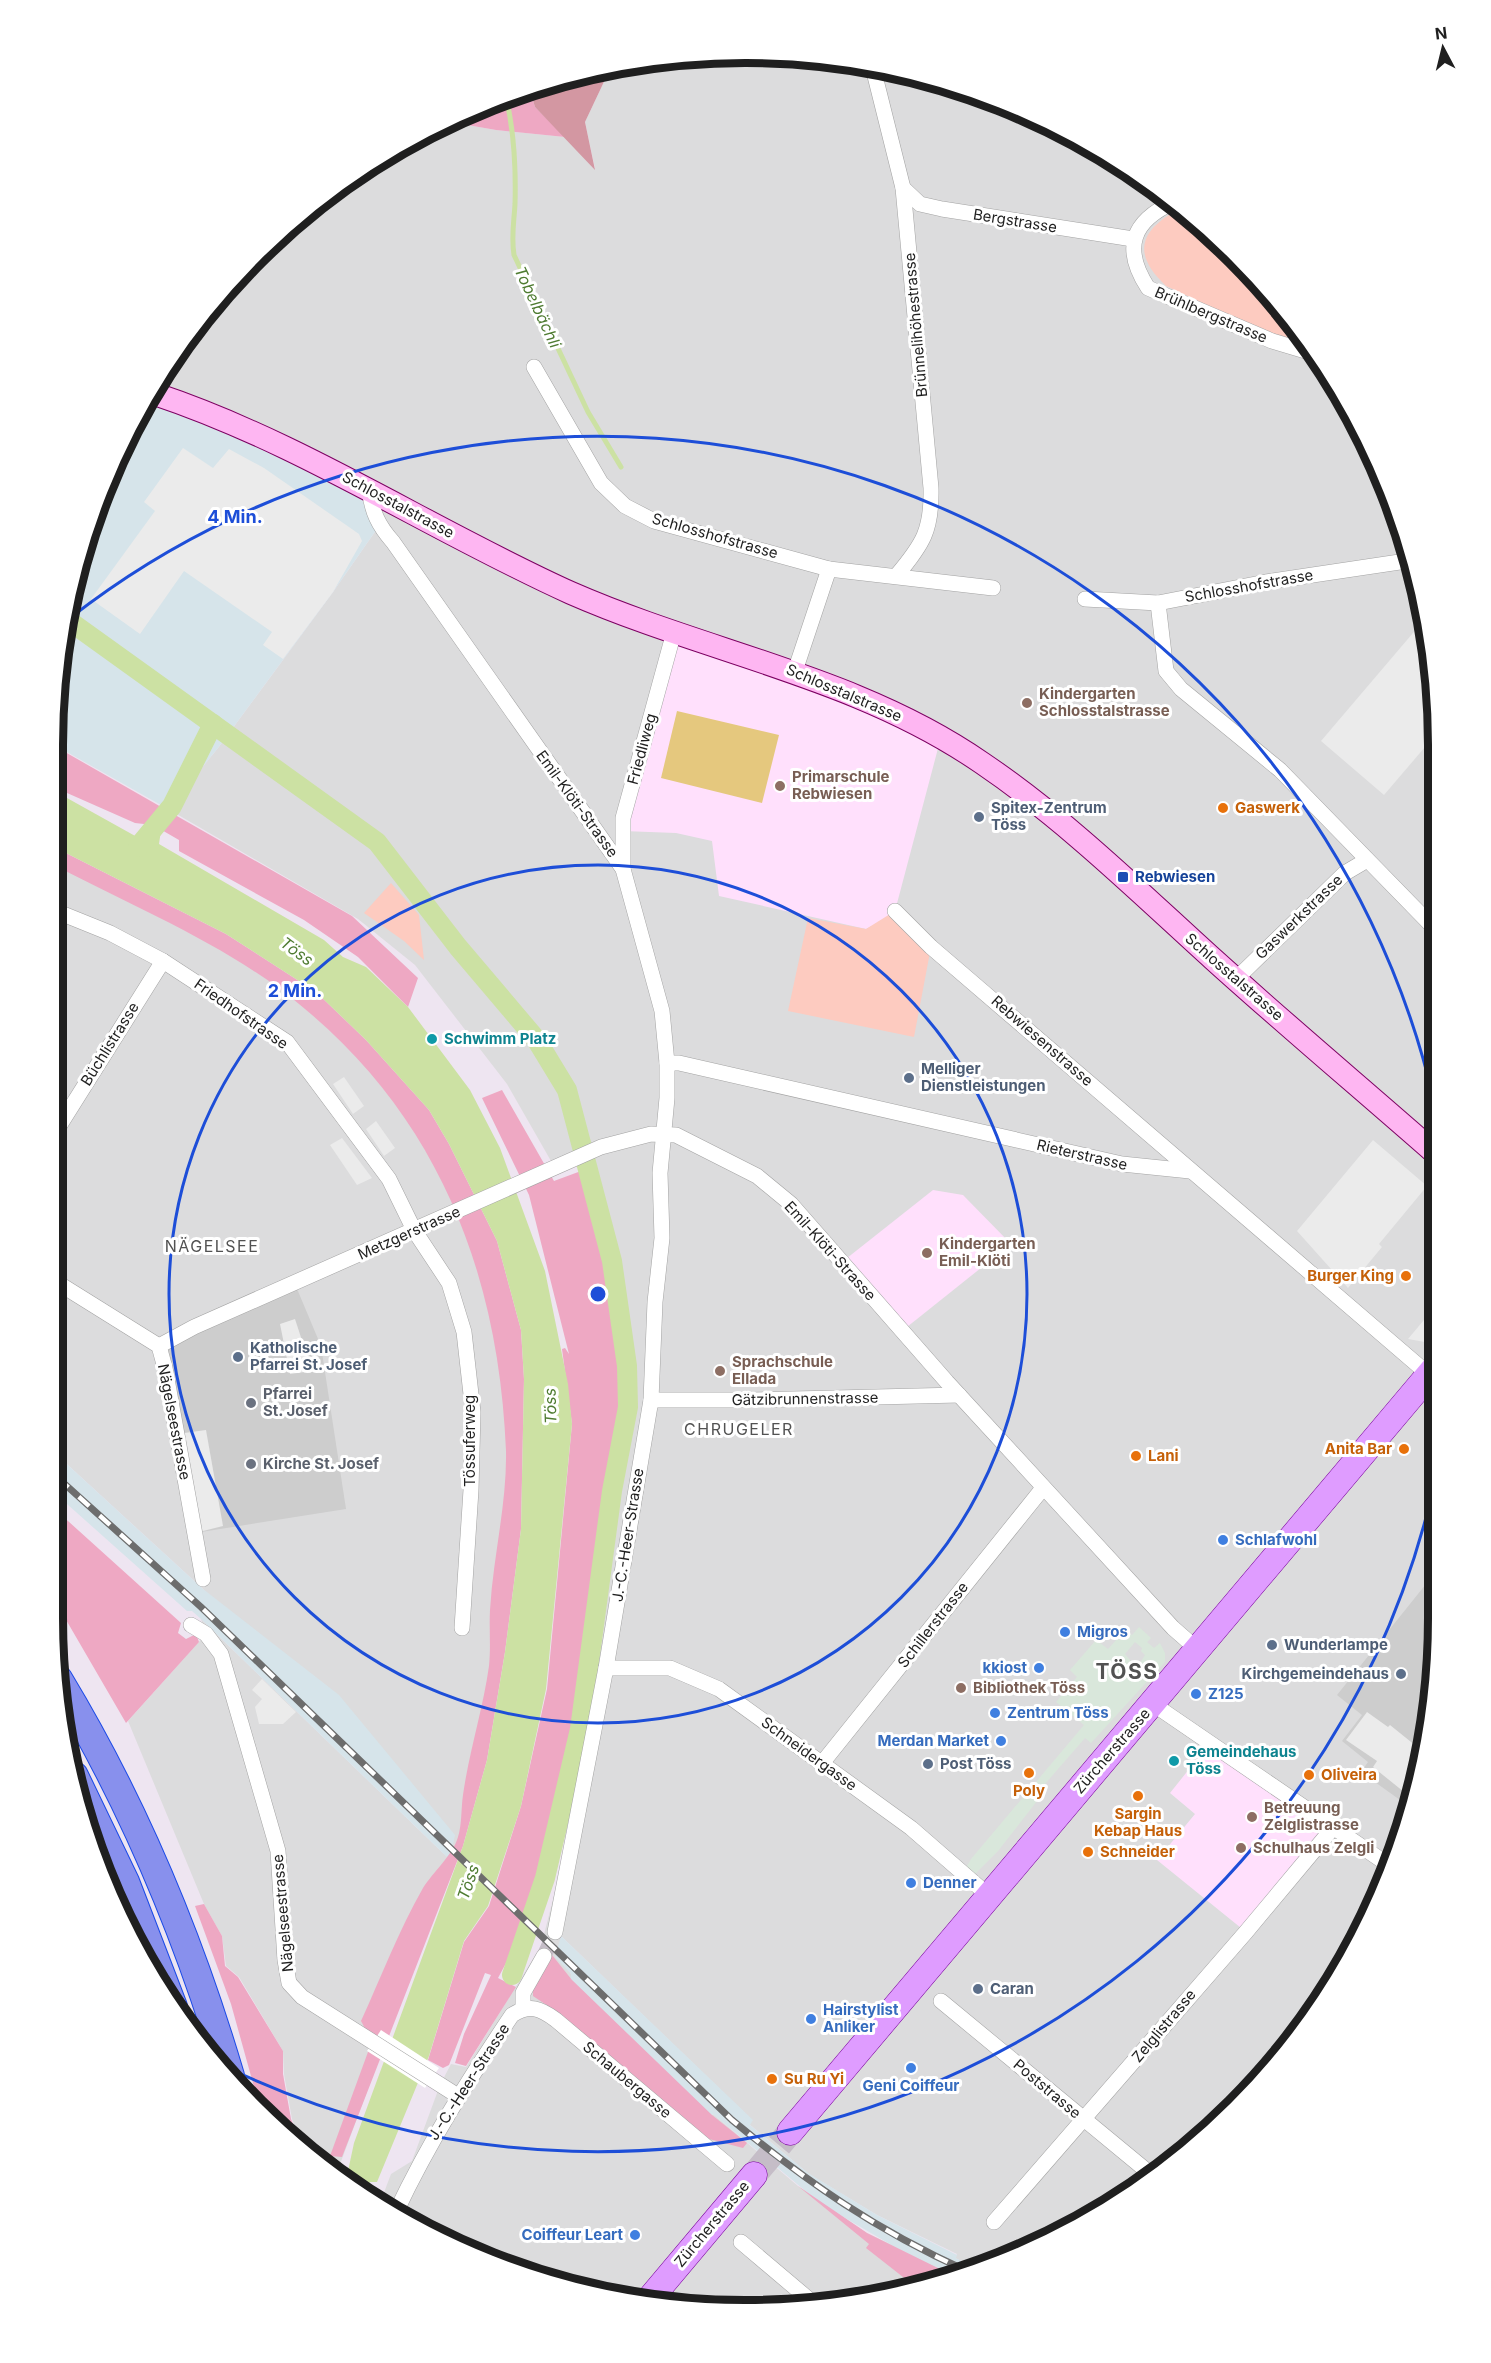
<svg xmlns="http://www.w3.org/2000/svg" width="1491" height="2363" font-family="Inter,sans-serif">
<rect width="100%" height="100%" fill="#eee5f1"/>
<g fill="#dcdcdd">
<path d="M791 54 925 76 1052 124 1168 196 1267 289 1367 439 1415 566 1437 700 1433 1708 1386 1882 1295 2040 1203 2138 1130 2194 1052 2239 982 2265 969 2259 965 2263 955 2258 957 2254 877 2215 809 2174 749 2124 752 2120 561 1936 559 1946 571 1974 699 2130 713 2114 798 2186 867 2233 952 2274 925 2287 745 2310 611 2297 522 2274 439 2239 380 2203 391 2174 412 2161 440 2085 451 2064 466 2067 541 1946 571 1830 594 1695 611 1544 635 1387 617 1257 595 1160 555 1168 507 1084 415 965 358 919 168 809 218 748 333 592 379 526 151 401 196 323 289 224 399 145 450 122 496 130 565 137 595 169 585 122 610 69 655 58Z"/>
<path d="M58 849 316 992 497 1241 523 1474 463 1846 397 2011 336 2175 305 2151 292 2119 284 2074 283 2051 239 1977 226 1966 222 1936 204 1904 128 1721 206 1634 201 1619 447 1857 203 1589 58 1456Z"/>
</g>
<g fill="#d6e4ea">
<path d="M151 401 369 489 379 526 333 592 218 748 168 809 58 747V655L105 480Z"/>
<path d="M58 1456 203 1589 339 1695 455 1835 451 1855 447 1857 201 1619 192 1611H187L58 1496Z"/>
<path d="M561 1936 753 2120 750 2125 808 2173 877 2215 957 2255 956 2258 965 2263 969 2259 982 2265 955 2276 914 2258 821 2204 713 2114 699 2131 570 1992 571 1974 555 1957Z"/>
</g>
<g fill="#ffe0fc">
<path d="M674 632 941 737 895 911 884 920 866 929 719 896 712 841 676 833 623 831Z"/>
<path d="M933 1190 963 1195 1011 1244 902 1331 842 1262Z"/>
<path d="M1210 1743 1332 1829 1246 1932 1157 1860 1195 1814 1170 1793Z"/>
</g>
<g fill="#cdcdcd">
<path d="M295 1284 321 1346 346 1509 195 1533 159 1346Z"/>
<path d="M1426 1584 1433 1590V1708L1407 1805 1361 1772 1368 1762 1342 1741 1362 1715 1337 1695Z"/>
</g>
<g fill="#eea8c3">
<path d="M529 88 535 107 565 137 496 130 450 122Z"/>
<path d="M58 748 352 916 418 978 408 1007 358 957 304 920 179 851V840L153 825 135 823 58 789Z"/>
<path d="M58 849 226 934 316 992 366 1040 429 1110 449 1144 497 1241 521 1330 524 1379 521 1529 505 1652 487 1760 463 1846 342 2157 330 2156 372 2041 361 2021C381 1977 399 1930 423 1888 433 1872 453 1855 458 1837 462 1824 461 1808 463 1795 469 1752 483 1709 489 1666 491 1647 489 1629 490 1610 493 1557 507 1504 506 1451 499 1278 441 1122 305 1009 232 947 142 911 58 867Z"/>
<path d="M502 1090 554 1181 581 1171 602 1253 622 1367 618 1427 597 1553 576 1730 531 1917 498 1978 516 1987 466 2066 455 2063 464 2034 491 1975 485 1973 449 2065 443 2068 428 2060 464 1942 489 1906 521 1806 547 1689 572 1424 562 1349 565 1348 569 1354 529 1195 482 1098Z"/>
<path d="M58 1512 181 1623 178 1633 186 1639 196 1634 199 1642 126 1723 58 1606Z"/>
<path d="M204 1904 222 1936 225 1966 238 1977 283 2051V2074L291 2119 304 2150 261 2112 231 2004 195 1906Z"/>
<path d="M552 1955 572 1980 712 2115 747 2143 743 2148 709 2139 551 2008 533 1996V1984Z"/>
<path d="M798 2186 867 2233 944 2271 933 2284 917 2288 866 2248 869 2244Z"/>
</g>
<path fill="#d397a2" d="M610 69 585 122 595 170 535 107 529 88Z"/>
<g fill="#fdcbc0">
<path d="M1181 208 1267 289 1309 352 1166 286C1130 252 1141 229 1181 208Z"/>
<path d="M391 883 419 915 424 960 404 941 364 913Z"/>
<path d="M895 911 931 947 914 1037 788 1011 808 918 866 929Z"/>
</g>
<path fill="#e5c87e" d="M677 711 779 735 762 803 661 778Z"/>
<g fill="#ebebeb">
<path d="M183 448 213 468 229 449 264 468 359 534 362 541 333 592 283 659 263 645 272 632 184 571 140 634 91 599 155 511 144 502Z"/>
<path d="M1424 620 1437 700V733L1384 795 1321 741Z"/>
<path d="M344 1077 364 1106 353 1114 333 1084Z"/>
<path d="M376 1121 395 1148 384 1156 366 1129Z"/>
<path d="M342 1138 372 1178 357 1185 330 1145Z"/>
<path d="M1373 1140 1427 1186 1379 1244 1382 1247 1348 1288 1297 1231Z"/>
<path d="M1434 1308V1326L1431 1333 1427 1332 1425 1342 1408 1339Z"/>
<path d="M295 1319 312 1371 290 1374 280 1324Z"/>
<path d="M206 1430 223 1526 195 1533 177 1434Z"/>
<path d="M262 1679 296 1712 283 1724H259L255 1707 262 1699 252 1690Z"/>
<path d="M1367 1712 1388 1727 1390 1725 1421 1750 1409 1796 1373 1767 1377 1761 1346 1740Z"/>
</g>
<path fill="#d9e7db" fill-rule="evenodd" d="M1139 1627 1151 1638 1147 1642 1154 1648 1160 1643 1165 1653V1662L1091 1743 1085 1738 1045 1784 1048 1787 998 1851 970 1879 963 1873 971 1859 1084 1725 1056 1702 1077 1677 1070 1670 1096 1640 1108 1649 1125 1630 1132 1635ZM1135 1642 1142 1648 1141 1651 1145 1655 1137 1668 1125 1654Z"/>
<path fill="#cce1a3" d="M58 793 137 837 153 825 161 830 159 844 324 940 343 957 366 967 408 1007 470 1090 500 1148 545 1271 568 1384 572 1424 546 1689 521 1806 488 1906 464 1941 429 2056 377 2182H370L365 2193 350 2184 348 2171 354 2143 463 1846 487 1760 505 1652 521 1529 524 1379 521 1330 497 1241 449 1144 429 1110 366 1040 316 992 226 934 58 849Z"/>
<path fill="#fff" d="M381 2030 439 2068 425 2088 367 2051Z"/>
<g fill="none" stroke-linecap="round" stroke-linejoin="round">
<path stroke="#cce1a3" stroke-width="5" d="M506 97C514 131 516 168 515 204 514 222 511 237 514 255L588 412 621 467"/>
<g stroke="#cce1a3" stroke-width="20">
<path d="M68 620 377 842 458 947 536 1039 567 1090 612 1261 627 1366 628 1407 612 1491 580 1729 545 1878 512 1975"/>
<path d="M138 847 172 806 213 724"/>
</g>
<path stroke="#c5bdc7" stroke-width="15" stroke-dasharray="15 8" stroke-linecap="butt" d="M544 1956 555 1932"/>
<path stroke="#c5bdc7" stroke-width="26" stroke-dasharray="26 13" stroke-linecap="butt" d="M754 2175 790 2132"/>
<g stroke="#a3a3a3" stroke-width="16">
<g id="minor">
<path d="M873 68 903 188 931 488C932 530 923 544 897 575"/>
<path d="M903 188 920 204 942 209 1133 239"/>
<path d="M1174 202C1132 221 1122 248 1148 288L1272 341 1309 352"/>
<path d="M534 367 601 483 625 506 654 521 829 569"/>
<path d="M369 489C372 512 378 525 393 542L623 869 662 1011 667 1063V1098L660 1173 662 1238 655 1302 651 1400 606 1668 555 1932"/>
<path d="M1085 599 1158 603 1266 582 1413 560"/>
<path d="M1158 603 1166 671 1181 689 1280 770 1436 930"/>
<path d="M795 671 829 569 993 588"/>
<path d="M623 869V818L674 632"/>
<path d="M895 911 931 947 1434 1379"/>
<path d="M58 912 110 933 163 961 287 1042 389 1179 414 1230 449 1283 464 1332 473 1412 471 1490 462 1628"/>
<path d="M1236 979 1345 873 1367 860"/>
<path d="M667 1063H679L1122 1164 1190 1171"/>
<path d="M58 1128 163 961"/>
<path d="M58 1283 159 1346 165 1368 203 1579"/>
<path d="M159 1346 194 1327 601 1147 651 1134 676 1135 757 1176 791 1204 947 1382 1173 1628 1197 1649"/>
<path d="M651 1400H753L959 1395"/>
<path d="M191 1625 206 1634 221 1654 278 1851 285 1960 289 1983 302 1997 458 2096"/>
<path d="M606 1668H670L719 1689 911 1828 988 1895"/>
<path d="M1153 1704 1390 1866"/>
<path d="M823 1762 1043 1488"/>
<path d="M941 2001 1153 2176"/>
<path d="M523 2008V1993L544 1956"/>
<path d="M396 2212C429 2142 469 2079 512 2015 530 2004 540 2008 556 2020L727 2164"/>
<path d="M994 2222 1246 1932 1332 1829"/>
<path d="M741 2242 812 2302"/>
</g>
</g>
<g stroke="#7d0062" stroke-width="24">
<path id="secondary" d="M155 394C302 443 431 530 571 593 708 653 858 677 982 763 1066 820 1138 891 1213 959 1286 1025 1361 1088 1435 1153"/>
</g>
<g stroke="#78009b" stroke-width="27">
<g id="primary">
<path d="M790 2132 1434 1369"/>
<path d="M648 2301 754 2175"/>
</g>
</g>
<g stroke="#1a4ae7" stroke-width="30">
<g id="motorway">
<path d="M58 1679C133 1803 189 1937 230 2076"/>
<path d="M74 1776 125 1882 173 2007"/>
</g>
</g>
<use href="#minor" stroke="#fff" stroke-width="15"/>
<use href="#secondary" stroke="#feb6f2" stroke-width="22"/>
<use href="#primary" stroke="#df9cff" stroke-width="26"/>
<use href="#motorway" stroke="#8890ed" stroke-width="28"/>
<g stroke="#6d6d6d" stroke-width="7">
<path id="rail" d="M58 1478 201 1607 732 2120C808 2183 876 2230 967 2271"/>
</g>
<use href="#rail" stroke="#fff" stroke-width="4.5" stroke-dasharray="14" stroke-linecap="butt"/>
</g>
<g fill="none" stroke="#1d4ed8" stroke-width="3">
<circle cx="598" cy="1294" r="429"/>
<path d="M1432 1494A858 858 0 0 1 222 2065M70 618A858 858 0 0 1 1434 1101"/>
</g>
<g fill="#8d6e63" stroke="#fff" stroke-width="2">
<circle cx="1027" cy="703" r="6"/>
<circle cx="780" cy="786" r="6"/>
<circle cx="927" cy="1253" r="6"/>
<circle cx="720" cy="1371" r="6"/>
<circle cx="961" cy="1688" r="6"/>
<circle cx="1252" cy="1817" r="6"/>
<circle cx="1241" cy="1848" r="6"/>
</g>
<g fill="#e8710a" stroke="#fff" stroke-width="2">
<circle cx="1223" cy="808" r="6"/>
<circle cx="1406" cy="1276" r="6"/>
<circle cx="1404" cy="1449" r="6"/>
<circle cx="1136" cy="1456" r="6"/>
<circle cx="1029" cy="1773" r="6"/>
<circle cx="1309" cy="1775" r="6"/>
<circle cx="1138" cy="1796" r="6"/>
<circle cx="1088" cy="1852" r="6"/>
<circle cx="772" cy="2079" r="6"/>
</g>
<g fill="#5c6f8a" stroke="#fff" stroke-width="2">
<circle cx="979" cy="817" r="6"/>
<circle cx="909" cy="1078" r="6"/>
<circle cx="238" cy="1357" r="6"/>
<circle cx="1272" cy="1645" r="6"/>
<circle cx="1401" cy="1674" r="6"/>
<circle cx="928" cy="1764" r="6"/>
<circle cx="978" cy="1989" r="6"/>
</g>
<rect fill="#1a4fb4" stroke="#fff" stroke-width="2" x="1117" y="871" width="12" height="12" rx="3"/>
<g fill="#0f9aa8" stroke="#fff" stroke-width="2">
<circle cx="432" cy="1039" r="6"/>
<circle cx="1174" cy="1761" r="6"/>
</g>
<g fill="#6b7280" stroke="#fff" stroke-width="2">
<circle cx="251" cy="1403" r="6"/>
<circle cx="251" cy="1464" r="6"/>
</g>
<g fill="#3f7fe0" stroke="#fff" stroke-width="2">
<circle cx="1223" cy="1540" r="6"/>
<circle cx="1065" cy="1632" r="6"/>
<circle cx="1039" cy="1668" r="6"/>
<circle cx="1196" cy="1694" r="6"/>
<circle cx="995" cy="1713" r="6"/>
<circle cx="1001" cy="1741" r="6"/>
<circle cx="911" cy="1883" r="6"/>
<circle cx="811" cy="2019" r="6"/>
<circle cx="911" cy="2068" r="6"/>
<circle cx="635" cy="2235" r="6"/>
</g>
<g text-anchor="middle" stroke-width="6" stroke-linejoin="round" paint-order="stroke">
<g font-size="15" fill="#1f1f1f" stroke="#fff">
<text transform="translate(1015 221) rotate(9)" y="5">Bergstrasse</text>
<text transform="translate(1211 315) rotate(23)" y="5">Brühlbergstrasse</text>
<text transform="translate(916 325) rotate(-95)" y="5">Brünnelihöhestrasse</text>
<text transform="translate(398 505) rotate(28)" y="5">Schlosstalstrasse</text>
<text transform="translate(715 536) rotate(16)" y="5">Schlosshofstrasse</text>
<text transform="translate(1249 586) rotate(-10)" y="5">Schlosshofstrasse</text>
<text transform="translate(844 693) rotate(23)" y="5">Schlosstalstrasse</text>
<text transform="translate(642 749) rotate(-75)" y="5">Friedliweg</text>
<text transform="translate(577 804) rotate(54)" y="5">Emil-Klöti-Strasse</text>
<text transform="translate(1299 917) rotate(-44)" y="5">Gaswerkstrasse</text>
<text transform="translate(1234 977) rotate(41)" y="5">Schlosstalstrasse</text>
<text transform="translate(241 1014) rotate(35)" y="5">Friedhofstrasse</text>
<text transform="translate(1042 1041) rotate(41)" y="5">Rebwiesenstrasse</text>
<text transform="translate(110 1044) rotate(-58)" y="5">Büchlistrasse</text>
<text transform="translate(1082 1155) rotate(13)" y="5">Rieterstrasse</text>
<text transform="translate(409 1233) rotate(-24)" y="5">Metzgerstrasse</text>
<text transform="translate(830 1251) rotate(48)" y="5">Emil-Klöti-Strasse</text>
<text transform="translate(805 1399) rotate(-1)" y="5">Gätzibrunnenstrasse</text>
<text transform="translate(174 1422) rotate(79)" y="5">Nägelseestrasse</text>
<text transform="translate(470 1441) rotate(-90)" y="5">Tössuferweg</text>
<text transform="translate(628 1535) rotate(-81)" y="5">J.-C.-Heer-Strasse</text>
<text transform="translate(933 1625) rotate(-52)" y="5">Schillerstrasse</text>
<text transform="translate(1112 1751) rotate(-49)" y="5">Zürcherstrasse</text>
<text transform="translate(809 1754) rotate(36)" y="5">Schneidergasse</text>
<text transform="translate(283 1913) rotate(-95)" y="5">Nägelseestrasse</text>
<text transform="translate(1164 2026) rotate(-50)" y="5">Zelglistrasse</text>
<text transform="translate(627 2080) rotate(40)" y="5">Schaubergasse</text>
<text transform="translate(469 2082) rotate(-57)" y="5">J.-C.-Heer-Strasse</text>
<text transform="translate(1047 2089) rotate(40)" y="5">Poststrasse</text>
<text transform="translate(712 2224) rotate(-50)" y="5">Zürcherstrasse</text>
</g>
<g font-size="15" font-weight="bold" fill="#785e54" stroke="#fff" text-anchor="start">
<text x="1039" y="699">Kindergarten<tspan x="1039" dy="17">Schlosstalstrasse</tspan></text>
<text x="792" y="782">Primarschule<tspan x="792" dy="17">Rebwiesen</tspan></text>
<text x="939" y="1249">Kindergarten<tspan x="939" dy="17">Emil-Klöti</tspan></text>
<text x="732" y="1367">Sprachschule<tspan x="732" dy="17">Ellada</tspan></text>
<text x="973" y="1693">Bibliothek Töss</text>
<text x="1264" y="1813">Betreuung<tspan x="1264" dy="17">Zelglistrasse</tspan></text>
<text x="1253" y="1853">Schulhaus Zelgli</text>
</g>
<g font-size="15" font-weight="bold" fill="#4e5e75" stroke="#fff" text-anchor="start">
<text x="991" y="813">Spitex-Zentrum<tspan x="991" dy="17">Töss</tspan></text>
<text x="921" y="1074">Melliger<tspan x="921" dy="17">Dienstleistungen</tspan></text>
<text x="250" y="1353">Katholische<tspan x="250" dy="17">Pfarrei St. Josef</tspan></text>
<text x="1284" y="1650">Wunderlampe</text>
<text x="1389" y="1679" text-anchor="end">Kirchgemeindehaus</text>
<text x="940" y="1769">Post Töss</text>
<text x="990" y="1994">Caran</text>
</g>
<g font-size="15" font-weight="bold" fill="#c56008" stroke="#fff" text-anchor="start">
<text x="1235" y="813">Gaswerk</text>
<text x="1394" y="1281" text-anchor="end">Burger King</text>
<text x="1392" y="1454" text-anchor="end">Anita Bar</text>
<text x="1148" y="1461">Lani</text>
<text x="1321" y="1780">Oliveira</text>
<text x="1029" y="1796" text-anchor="middle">Poly</text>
<text x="1138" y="1819" text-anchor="middle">Sargin<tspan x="1138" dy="17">Kebap Haus</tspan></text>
<text x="1100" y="1857">Schneider</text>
<text x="784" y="2084">Su Ru Yi</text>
</g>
<g font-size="15" font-weight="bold" fill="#164399" stroke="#fff" text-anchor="start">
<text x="1135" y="882">Rebwiesen</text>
</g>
<g font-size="15" font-weight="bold" fill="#0d838f" stroke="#fff" text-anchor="start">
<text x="444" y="1044">Schwimm Platz</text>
<text x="1186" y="1757">Gemeindehaus<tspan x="1186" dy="17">Töss</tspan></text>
</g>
<g font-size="15" font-weight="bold" fill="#5b616d" stroke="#fff" text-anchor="start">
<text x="263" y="1399">Pfarrei<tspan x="263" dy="17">St. Josef</tspan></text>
<text x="263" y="1469">Kirche St. Josef</text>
</g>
<g font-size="15" font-weight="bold" fill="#366cbe" stroke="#fff" text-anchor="start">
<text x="1235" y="1545">Schlafwohl</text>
<text x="1077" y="1637">Migros</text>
<text x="1027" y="1673" text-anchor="end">kkiost</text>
<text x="1208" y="1699">Z125</text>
<text x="1007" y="1718">Zentrum Töss</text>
<text x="989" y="1746" text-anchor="end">Merdan Market</text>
<text x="923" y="1888">Denner</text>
<text x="823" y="2015">Hairstylist<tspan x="823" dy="17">Anliker</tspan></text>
<text x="911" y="2091" text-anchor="middle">Geni Coiffeur</text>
<text x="623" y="2240" text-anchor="end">Coiffeur Leart</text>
</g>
<g font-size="16" font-style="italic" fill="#4f7c32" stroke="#fff">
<text transform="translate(538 307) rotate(65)" y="6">Tobelbächli</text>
<text transform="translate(297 951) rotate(36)" y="6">Töss</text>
<text transform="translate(550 1406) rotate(-92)" y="6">Töss</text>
<text transform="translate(468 1882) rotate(-71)" y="6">Töss</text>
</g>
<g font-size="16" letter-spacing="1.5" fill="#525252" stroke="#fff">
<text x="212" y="1252">NÄGELSEE</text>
<text x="739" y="1435">CHRUGELER</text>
</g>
<g font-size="21" font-weight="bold" letter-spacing="1.5" fill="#525252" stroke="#fff">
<text x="1127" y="1679">TÖSS</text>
</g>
</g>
<path d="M0 0H1491V2363H0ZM745 63H746A682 682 0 0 1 1428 745V1618A682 682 0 0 1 746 2300H745A682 682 0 0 1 63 1618V745A682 682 0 0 1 745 63Z" fill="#fff" fill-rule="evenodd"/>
<path fill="none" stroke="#1f1f1f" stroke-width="8" d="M745 63H746A682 682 0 0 1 1428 745V1618A682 682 0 0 1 746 2300H745A682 682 0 0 1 63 1618V745A682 682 0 0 1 745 63Z"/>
<circle cx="598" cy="1294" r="9" fill="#1d4ed8" stroke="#fff" stroke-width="3"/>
<g font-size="18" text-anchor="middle" font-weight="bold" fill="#1d4ed8" stroke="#fff" stroke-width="6" stroke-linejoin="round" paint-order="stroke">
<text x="235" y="523">4 Min.</text>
<text x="295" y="997">2 Min.</text>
</g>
<g transform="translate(1443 48) rotate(353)" stroke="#ffffff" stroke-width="4.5" paint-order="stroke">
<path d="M0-4.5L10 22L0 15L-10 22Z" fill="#1f1f1f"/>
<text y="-9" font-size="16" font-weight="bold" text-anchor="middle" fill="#1f1f1f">N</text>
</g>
</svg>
